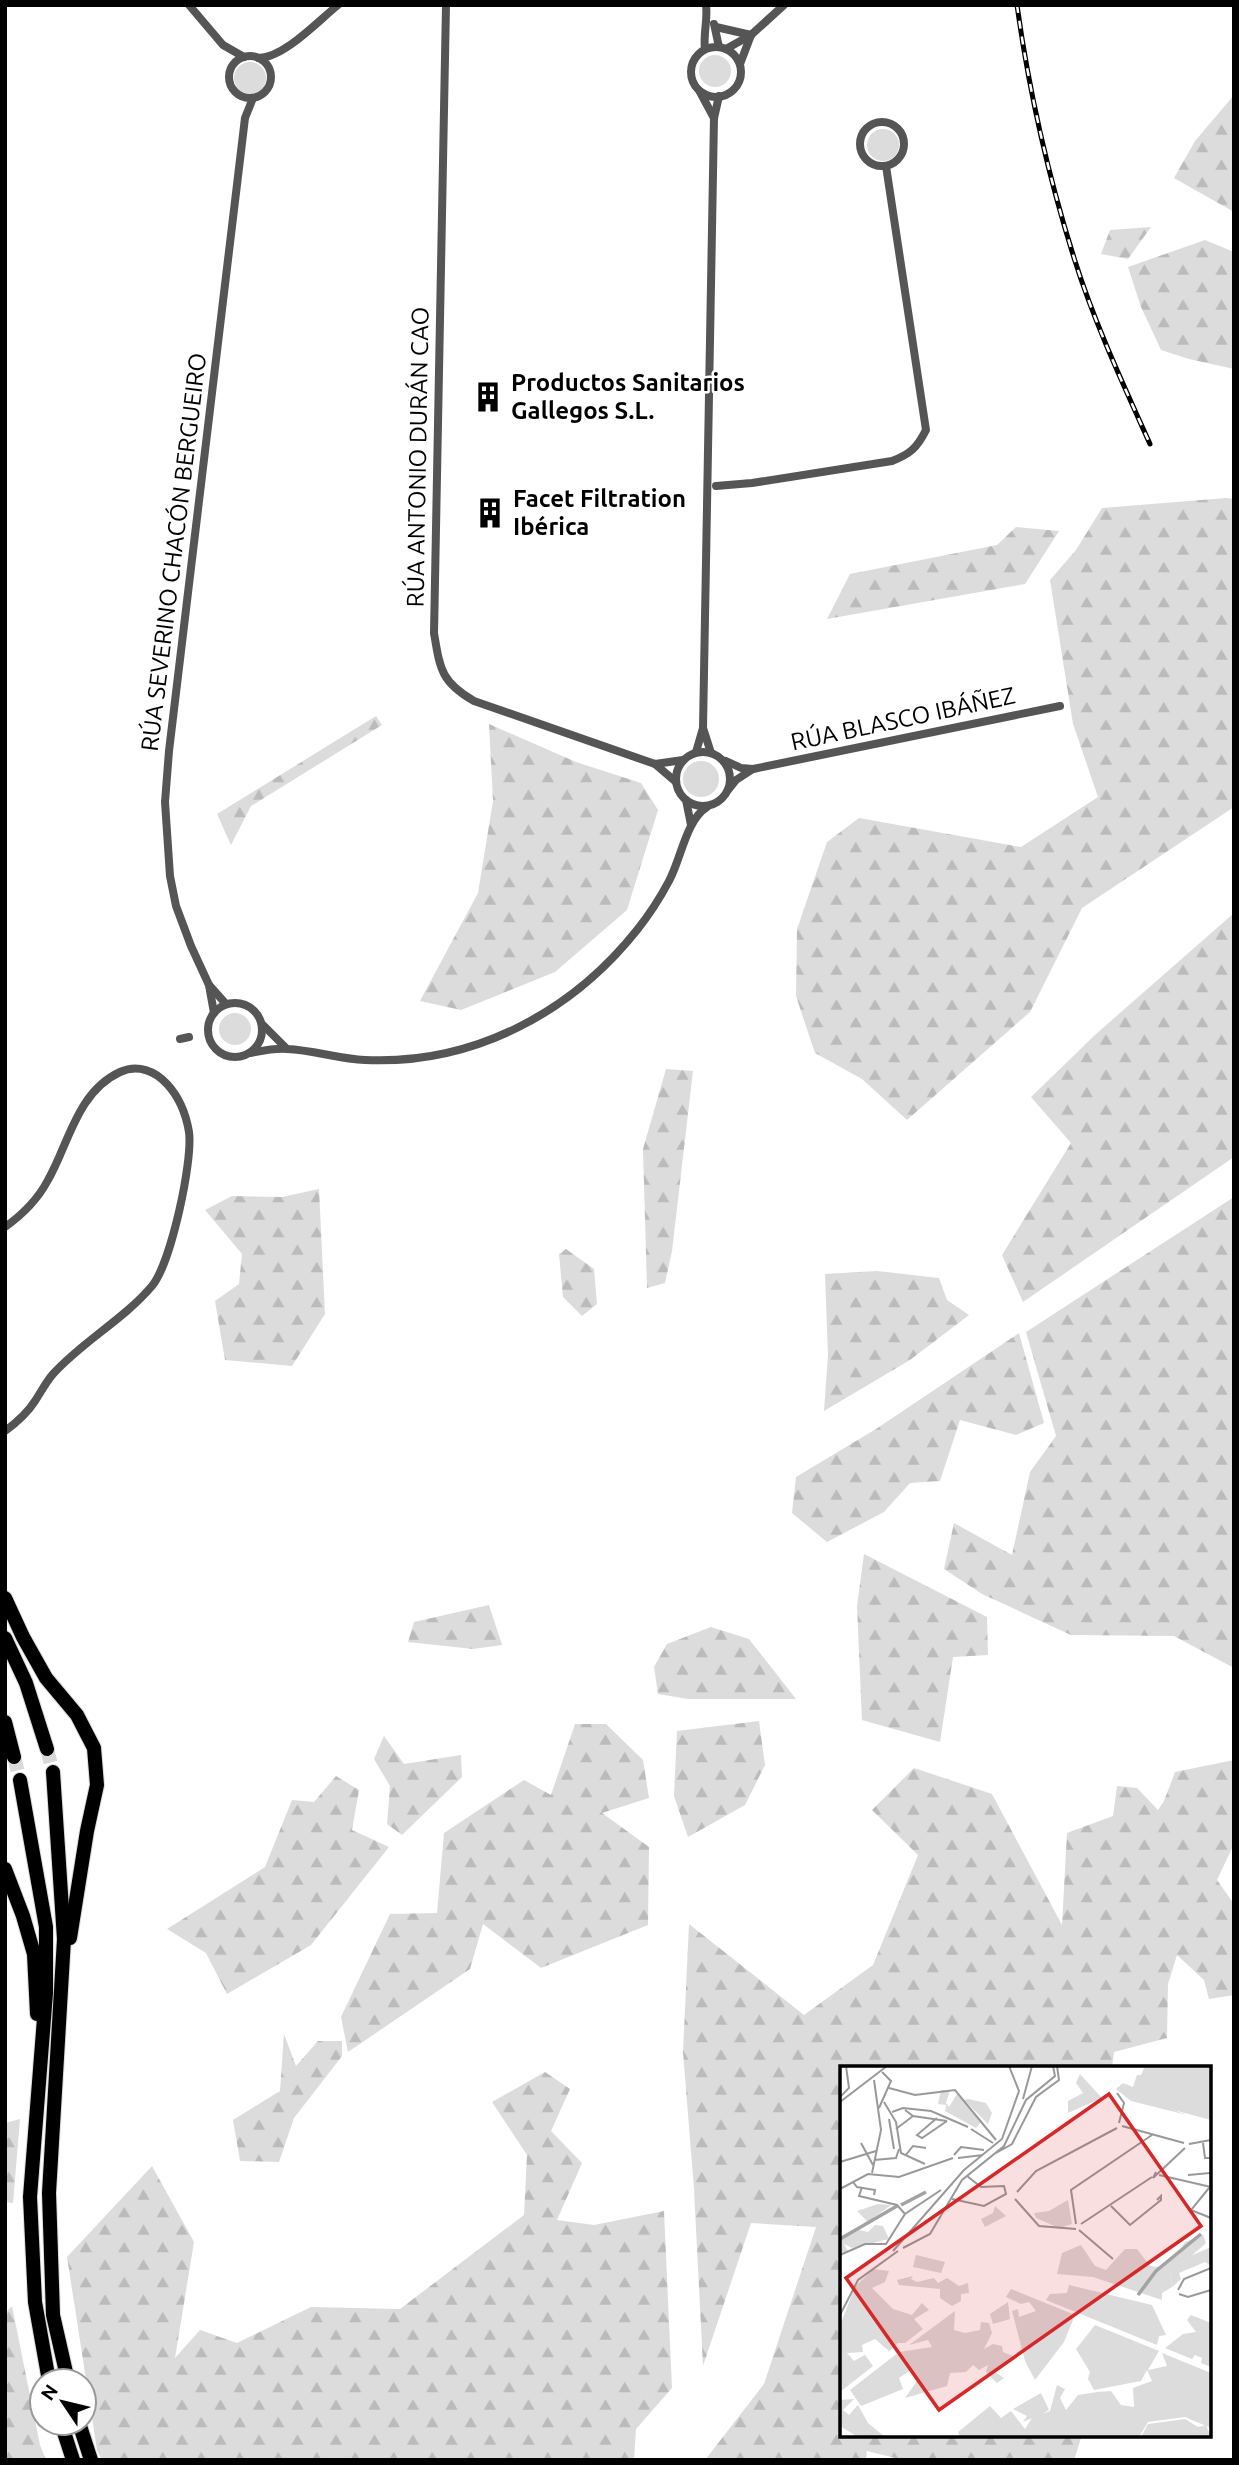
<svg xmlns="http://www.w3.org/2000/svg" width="1239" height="2465" font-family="Ubuntu,sans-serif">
<defs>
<pattern id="forest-firs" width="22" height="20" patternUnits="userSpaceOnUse" patternTransform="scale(1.75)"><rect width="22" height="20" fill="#dcdcdc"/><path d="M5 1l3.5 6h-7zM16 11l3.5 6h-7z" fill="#bbb"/></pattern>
</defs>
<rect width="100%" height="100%" fill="#fff"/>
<g fill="#dcdcdc">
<circle cx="715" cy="71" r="16"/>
<circle cx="250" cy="78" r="16"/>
<circle cx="883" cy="145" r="16"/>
<circle cx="701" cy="779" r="18"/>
<circle cx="235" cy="1029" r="16"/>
</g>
<g fill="url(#forest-firs)">
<path d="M1234 95V212L1174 178 1195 141Z"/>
<path d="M1151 227 1128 259 1101 254 1110 230Z"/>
<path d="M1205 240 1234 252V369L1189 359 1161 350 1141 307 1128 267Z"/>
<path d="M1226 498 1234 499V807L1082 908 1030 1012 907 1120 862 1079 815 1053 796 996 797 929 827 842 859 818 1021 847 1098 797 1073 724 1050 580 1076 550 1102 508Z"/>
<path d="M1016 527 1059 531 1025 584 827 619 850 574 997 545Z"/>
<path d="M376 716 382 725 251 806 231 845 217 814Z"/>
<path d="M489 724 576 762 641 783 658 810 627 910 555 972 461 1010 420 1001 478 893 493 801Z"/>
<path d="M1234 913V1157L1023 1302 1002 1255 1071 1143 1031 1097 1096 1034Z"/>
<path d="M666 1069 693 1071 672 1251 665 1283 647 1288 643 1149Z"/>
<path d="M319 1189 325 1314 292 1366 225 1360 215 1301 239 1284 242 1254 205 1210 232 1196 282 1197Z"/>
<path d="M1234 1197V1668L1174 1636 1071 1635 982 1594 944 1569 954 1523 1012 1555 1030 1472 1056 1436 1026 1332Z"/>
<path d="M566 1249 594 1269 597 1304 582 1316 563 1297 559 1254Z"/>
<path d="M877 1271 939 1278 947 1300 969 1315 910 1360 824 1411 828 1355 825 1274Z"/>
<path d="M1019 1333 1044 1423 1016 1435 960 1420 940 1481 910 1483 884 1512 827 1542 792 1513 796 1477 876 1429Z"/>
<path d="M864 1554 987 1617 988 1655 953 1657 940 1742 862 1720 857 1606Z"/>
<path d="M489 1605 502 1645 473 1649 408 1642 414 1622Z"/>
<path d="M711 1627 749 1639 796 1699H688L658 1694 654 1667 667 1644Z"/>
<path d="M759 1721 765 1765 745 1805 688 1837 674 1796 677 1731Z"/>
<path d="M575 1724H606L643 1760 649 1798 602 1813 649 1847 648 1925 541 1968 483 1924 470 1969 348 2052 341 2017 390 1914 437 1913 444 1833 524 1780 551 1795Z"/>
<path d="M384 1736 404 1764 461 1755 462 1777 402 1835 387 1824 390 1786 374 1759Z"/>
<path d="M1234 1760V1844L1217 1880 1234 1904V1995L1209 1999 1204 1980 1177 1955 1168 1984 1167 2038 1114 2052 1112 2068H842V2435H1082L1074 2460H903L867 2451 866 2460H705L764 2384 816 2227 751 2223 703 2366 694 2189 683 2052 689 1924 804 2015 873 1965 918 1855 872 1810 914 1768 992 1794 1062 1925 1067 1833 1113 1816 1117 1786 1137 1788 1158 1810 1164 1801 1175 1772Z"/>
<path d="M336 1776 359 1790 352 1830 389 1847 311 1945 227 1994 206 1953 167 1929 265 1867 292 1800 314 1802Z"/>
<path d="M284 2034 296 2066 318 2041H342V2056L294 2118 279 2162 240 2161 233 2120 280 2091Z"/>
<path d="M545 2072 570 2089 551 2131 582 2163 557 2220 594 2225 664 2211 672 2388 636 2429 634 2460H102L97 2450 67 2257 152 2166 194 2242 175 2358 200 2330 237 2343 311 2307 400 2309 524 2215 527 2155 492 2102Z"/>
<path d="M20 2119 13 2203 5 2202V2123Z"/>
<path d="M12 2306 40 2445 46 2460H5V2313Z"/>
</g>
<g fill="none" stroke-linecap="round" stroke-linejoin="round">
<g stroke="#d9d9d9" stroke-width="14" stroke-dasharray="14 7" stroke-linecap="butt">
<path d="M47 1749 53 1772"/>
<path d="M14 1757 20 1780"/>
</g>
<g stroke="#dbdbdb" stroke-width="16">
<g id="motorway">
<path d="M5 1598 23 1637 46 1678 77 1715 94 1748 97 1785 87 1831 70 1938"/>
<path d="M5 1638 26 1683 47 1749"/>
<path d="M5 1722 14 1757"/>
<path d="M53 1772 64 1939 49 2193 53 2315 68 2381"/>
<path d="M20 1780 46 1927V1993L30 2197 35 2302 49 2381"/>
<path d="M5 1869 23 1916 34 1954 37 2014"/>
<path d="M61 2423 73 2460"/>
<path d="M79 2423 91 2460"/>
</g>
</g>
<g stroke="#555" stroke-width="8">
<path d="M189 5 223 45 244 57"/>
<path d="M446 5 434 633C440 669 441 682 474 701L655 764 683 760"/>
<path d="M714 24 719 47"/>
<path d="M716 27 751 35"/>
<circle cx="716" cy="72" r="25"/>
<path d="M705 49C703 34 708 20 706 5"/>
<path d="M726 49 751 35 784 5"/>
<circle cx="250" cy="77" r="21"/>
<path d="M259 58C285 57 318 21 338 5"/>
<path d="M740 64 751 35"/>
<path d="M700 92 714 118"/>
<circle cx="882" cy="144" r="22"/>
<path d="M716 486 752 483 892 461C910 454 917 448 926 430L886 166"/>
<path d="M703 728 711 753"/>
<circle cx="703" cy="779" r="27"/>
<path d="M696 752 703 728 714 118 719 96"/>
<path d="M726 761 741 768 753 769"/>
<path d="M655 764 676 782"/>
<path d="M728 790 736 780 753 769 1060 706"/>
<path d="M686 800 691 825"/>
<path d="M209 985 226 1004"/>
<circle cx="235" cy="1030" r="27"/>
<path d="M214 1013 209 985 191 946 176 906 170 876 165 802 169 751 245 118 253 98"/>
<path d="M262 1024 286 1048"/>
<path d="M180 1039 189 1037"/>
<path d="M250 1053C261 1051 275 1048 287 1049 313 1050 339 1059 365 1060 473 1065 571 1013 637 930 649 915 660 898 669 881 681 859 686 820 707 807"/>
<path d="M5 1227C22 1215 38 1199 48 1180 69 1143 77 1092 120 1072 138 1064 155 1071 167 1084 180 1098 186 1114 189 1132 193 1161 171 1263 152 1286 123 1320 83 1341 53 1374 46 1382 41 1392 35 1401 28 1412 16 1423 5 1431"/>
</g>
<use href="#motorway" stroke="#000" stroke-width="14"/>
<g stroke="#000" stroke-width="5">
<path id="rail" d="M1017 5C1029 91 1049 179 1075 261 1095 324 1123 384 1150 444"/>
</g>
<use href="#rail" stroke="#fff" stroke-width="2.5" stroke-dasharray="8" stroke-linecap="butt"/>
</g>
<defs>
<g id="building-bare" transform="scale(2.415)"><path d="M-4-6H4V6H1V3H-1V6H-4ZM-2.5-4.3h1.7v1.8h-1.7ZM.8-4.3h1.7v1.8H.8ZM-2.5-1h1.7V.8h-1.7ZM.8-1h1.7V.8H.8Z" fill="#000" stroke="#fff" stroke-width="2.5" paint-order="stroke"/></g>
</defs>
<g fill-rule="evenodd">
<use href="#building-bare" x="488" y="397"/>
<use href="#building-bare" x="490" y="513"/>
</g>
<g text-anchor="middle" stroke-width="5" stroke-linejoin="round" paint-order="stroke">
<g font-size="24" font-weight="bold" fill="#000" stroke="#fff" text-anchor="start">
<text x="511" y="391">Productos Sanitarios<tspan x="511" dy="28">Gallegos S.L.</tspan></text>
<text x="513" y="507">Facet Filtration<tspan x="513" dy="28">Ibérica</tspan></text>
</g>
<g font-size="24" fill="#000" stroke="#fff">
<text transform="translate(418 457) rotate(-89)" y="8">RÚA ANTONIO DURÁN CAO</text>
<text transform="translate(174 552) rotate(-83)" y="8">RÚA SEVERINO CHACÓN BERGUEIRO</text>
<text transform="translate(903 719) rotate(-12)" y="8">RÚA BLASCO IBÁÑEZ</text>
</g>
</g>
<g transform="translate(840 2066)">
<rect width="371" height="371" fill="#fff"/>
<path d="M305 0H371V54L285 31H291ZM38 138 51 139 28 156 17 145ZM35 159 43 160 49 173 12 182 4 178 8 185 0 187V174L15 163 28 166Z" fill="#dcdcdc"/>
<path d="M308 0H353L359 24 371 40H357L354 36 343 42 318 34 322 27 313 26 306 17ZM240 8 262 32 228 47V35L243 27 236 17ZM297 9H304L299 23 307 34 347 49 291 35 276 23 283 17 293 21ZM101 24H110L106 37 109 41 117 28 142 55 136 62 105 45 106 39 98 38ZM128 33 146 37 152 47 148 58 124 34ZM228 134 232 158 219 162 196 152 194 147 209 145ZM155 140 166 150 145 161 141 153 153 147ZM363 169 366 177 330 209 332 221 322 227V234L253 211 217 208 222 187 241 179 255 200 266 204 285 183H297L310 200 318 201 334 192 345 176ZM76 189 105 196 101 207 73 201ZM33 203 49 205 45 216 32 222 53 243 72 249 82 237 89 244 74 253 83 263 65 277H58L49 285 35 273 22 279 23 286 7 287 14 295 25 289 33 300 0 326V259L15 221ZM73 210 71 213 77 216 94 212 98 217 107 212 119 220 128 217 129 227 121 228V235L112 240 100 232V223L59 219 57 214ZM229 219 312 239 326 269 319 270 317 279 206 234 210 228 227 227ZM171 223 235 249 224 276 195 314 185 295 172 245 178 243 179 251 196 245 189 236 181 238 166 231ZM168 236 170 253 153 258 150 248ZM115 245 114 264 125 267 140 264 141 256 149 257 152 267 144 283 153 278 162 280 163 286 175 291 153 305 164 312 157 317 146 306 148 299 139 304 133 299 126 306 110 307 107 320 65 332 77 315 72 303 59 312 63 323 21 340 10 324 59 286 92 281 88 274 69 279ZM351 249 371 257V301L361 297 362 292 355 289 352 293 325 282 343 268 356 266 347 254ZM255 259 319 285 308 304 327 300 322 287 371 307V362L345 351 308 356 299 371H120L118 366 150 340 161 352 171 345 185 363 192 352 183 356 187 350 173 343 201 327 209 344 202 348 210 345 217 319 225 323 220 332 226 344 238 329 257 326 271 325 281 339 294 341 293 322 312 315 307 304 301 315 254 324 248 313 250 306 236 283ZM14 333 3 344 9 349 18 339 28 357 45 371H18L0 360V334Z" fill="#dcdcdc"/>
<path d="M345 353 358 361 366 359 371 371H301L308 358Z" fill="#dcdcdc"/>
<path d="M371 181V200L365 196 339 207 341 213 332 221 330 209 346 192Z" fill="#dcdcdc"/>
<path fill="none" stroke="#a3a3a3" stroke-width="3.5" d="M61 139 86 126M0 173 57 140M298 229 316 205 361 168"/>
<path fill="none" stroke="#999" stroke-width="2" d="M49 22 75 29 115 24 156 74M277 27 284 37 279 57M0 31 9 22 6 0M183 33 192 0M0 36 47 0M44 36 56 56 61 87 85 98M39 42 51 15 42 6M65 44 73 50 107 55M52 46 63 42 91 45 128 61M97 52 77 69 82 72 107 55M49 53 54 83M282 60 344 77M56 63 73 50M131 63 153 77M21 77 33 99M363 77 365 92H371M349 78 371 74M156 87 172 78 196 31 219 14 217 0M114 89 121 81 144 84M65 90 73 80 86 82M118 92 143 89M34 94 56 92 59 83M0 96 36 85M316 106 313 112 345 82M32 107 41 64 34 14M319 109 371 121M348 109 370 107M13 116 17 121 35 124 34 129M22 121 19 130 57 139 65 148M369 122 351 144 371 152M0 123 28 108 59 111 113 92M177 126 196 105 277 62M112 133 144 140 166 128 164 120 141 121 127 110M175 133 199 160 236 163M271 140 290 159 321 134V130L317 134M236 158 231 124 312 69M241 158 312 111M239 164 273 193M63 182 90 168 122 114 164 80 186 34 215 10 213 0M53 185 124 104 162 73 179 25 169 0M0 189 25 178H46L65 148 101 124M338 224 344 213 371 202M339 228 348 231 371 224M0 249 18 214 58 185"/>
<path fill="#d62828" fill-opacity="0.15" stroke="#d62828" stroke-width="3.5" d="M269 28 361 160 99 344 6 212Z"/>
<rect width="371" height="371" fill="none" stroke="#000" stroke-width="3.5"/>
</g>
<rect width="1239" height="2465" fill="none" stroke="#000000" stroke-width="14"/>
<g transform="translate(63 2402) rotate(305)"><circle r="33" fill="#ffffff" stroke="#999999" stroke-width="2"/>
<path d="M0-5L12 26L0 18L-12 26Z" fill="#000000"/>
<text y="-10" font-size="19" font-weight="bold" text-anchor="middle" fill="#000000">N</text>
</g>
</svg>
